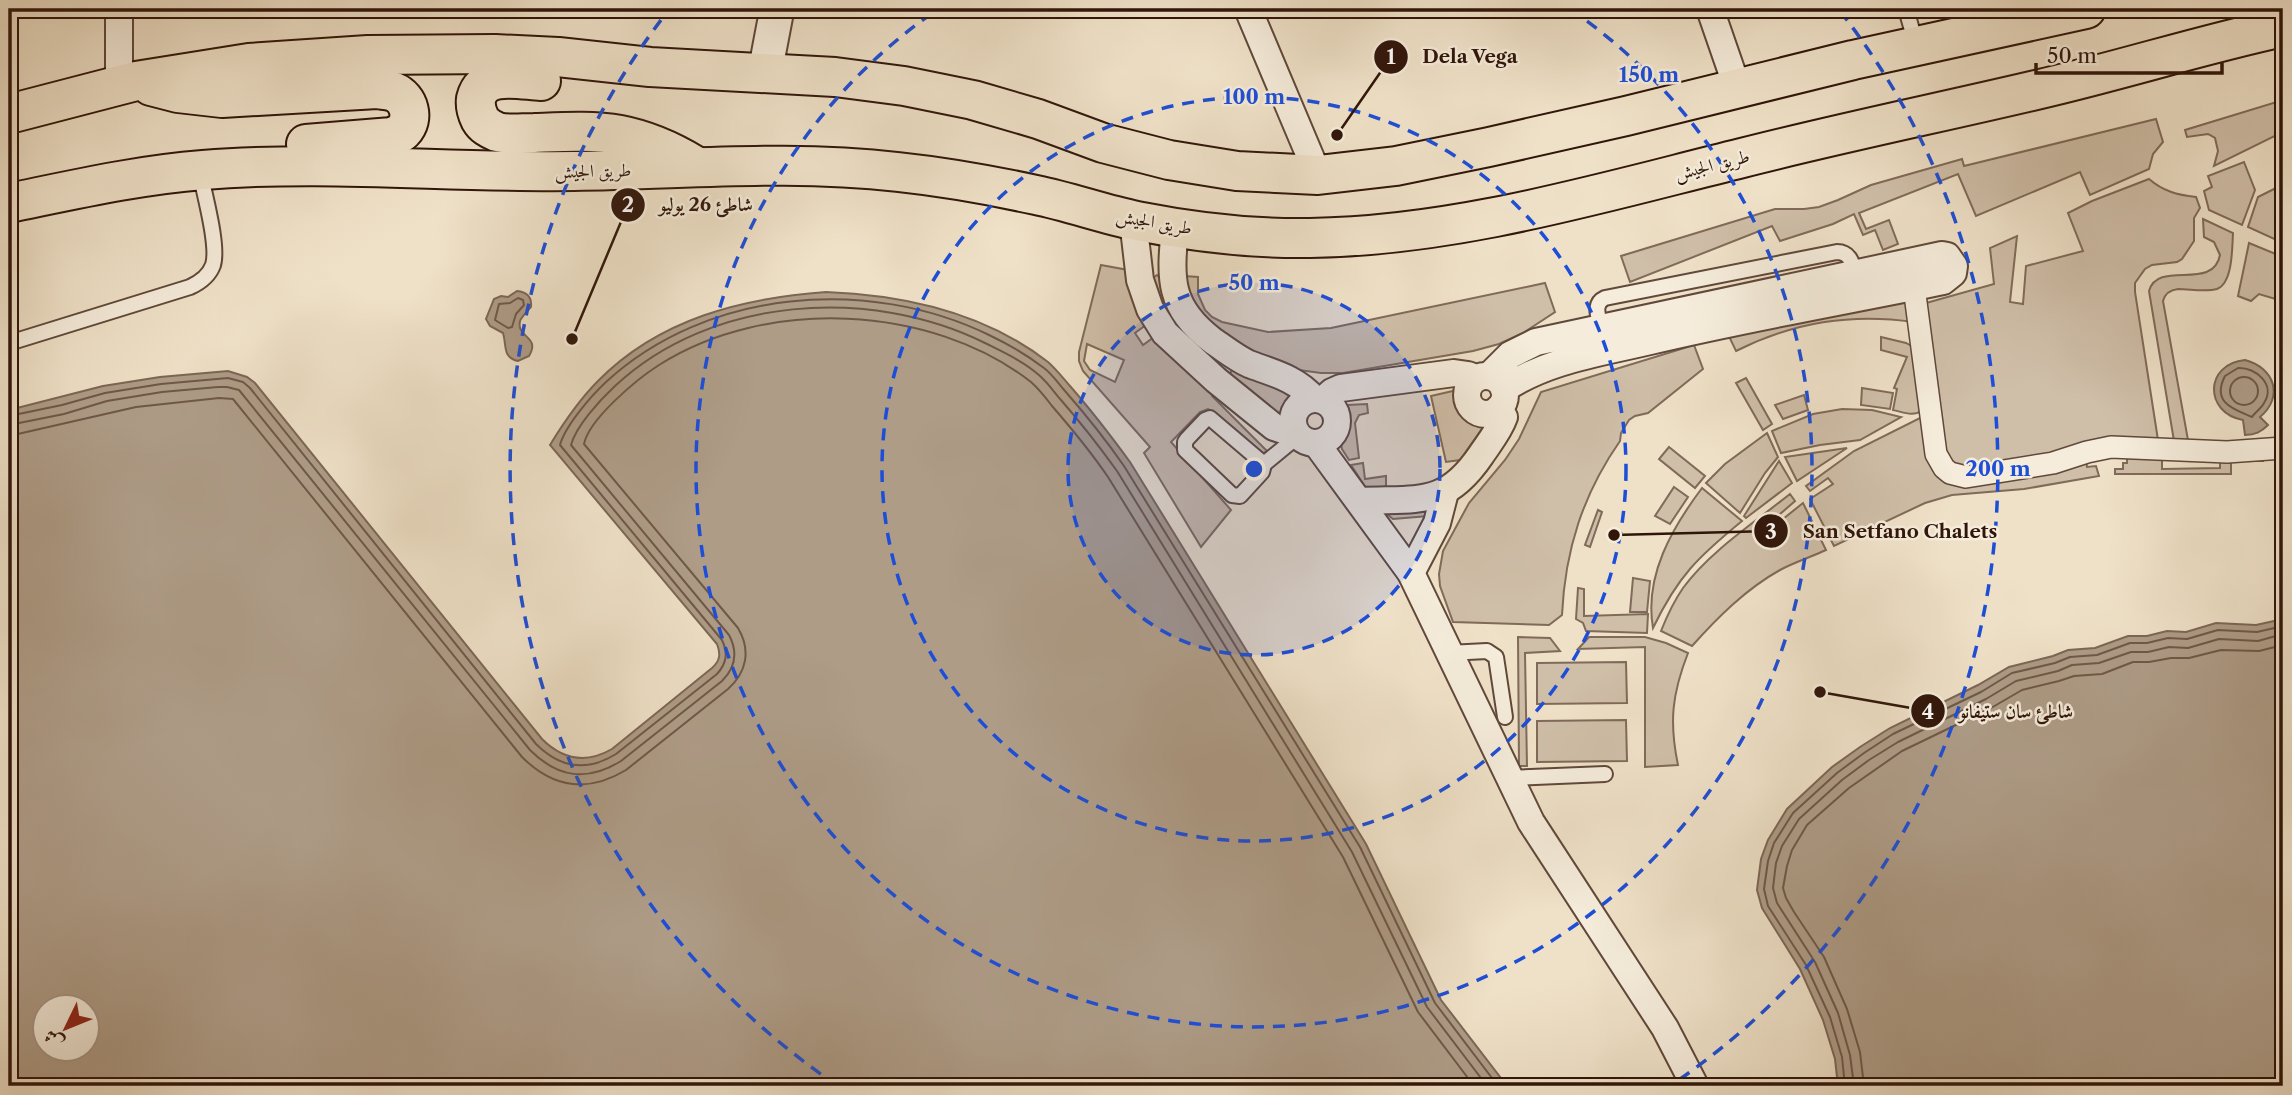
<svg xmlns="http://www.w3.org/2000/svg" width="2292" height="1095" font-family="'Libre Caslon Text',Amiri,serif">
<rect width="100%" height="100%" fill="#efe1c8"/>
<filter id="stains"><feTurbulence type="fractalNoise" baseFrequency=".00286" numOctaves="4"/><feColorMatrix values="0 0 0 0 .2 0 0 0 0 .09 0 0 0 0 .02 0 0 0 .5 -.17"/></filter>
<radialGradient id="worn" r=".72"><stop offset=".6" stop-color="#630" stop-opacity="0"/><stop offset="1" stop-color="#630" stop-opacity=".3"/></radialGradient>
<g fill="#cfbea8" stroke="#806a59" stroke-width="2" fill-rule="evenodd">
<path d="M2283 100V132L2214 166 2218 151 2215 138 2208 134 2187 137 2185 130Z"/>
<path d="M2156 119 2163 142 2153 154 2149 169 2090 195 2080 172 1976 216 1958 174 1859 213 1866 229 1889 220 1898 244 1883 250 1875 230 1863 235 1854 214 1833 224 1780 241 1772 226 1630 282 1621 256 1775 209H1804L1819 207 1838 200 1871 185 1962 159 1964 166Z"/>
<path d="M2244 162 2255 190 2242 225 2209 210 2204 191 2212 187 2208 176Z"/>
<path d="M2149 179C2163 191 2177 195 2196 197L2200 208 2194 218V241L2182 259 2177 262 2152 265 2145 269 2135 283V292L2158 440 1962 470 1944 459 1926 303 1994 284 1990 248 2017 236 2010 302 2023 304 2026 266 2083 251 2068 213 2092 201Z"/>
<path d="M2278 187 2283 201V243L2248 227 2258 197Z"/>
<path d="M2203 219 2233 233C2232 248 2233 283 2217 289 2206 292 2190 289 2178 289 2170 290 2165 293 2163 301L2188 440 2174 441 2149 291C2158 259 2213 292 2220 255L2214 242 2204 237Z"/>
<path d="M2249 243 2283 257 2282 301 2259 294 2251 301 2238 296Z"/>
<path d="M1101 265 1128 270 1216 391 1212 396 1267 451 1260 455 1215 413 1208 409 1200 412 1171 442 1231 510 1201 547 1144 453 1150 447 1083 371 1079 361V352ZM1146 325 1154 337 1143 345 1135 333ZM1087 344 1124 360 1115 382 1090 370 1084 361Z"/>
<path d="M1157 275 1161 279 1186 331 1187 337 1169 325 1153 278Z"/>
<path d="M1184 276 1198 277V294L1205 310 1212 317 1222 322 1268 332 1331 328 1545 283 1555 312 1523 333 1499 344 1473 351 1343 373H1321L1299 370 1258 356 1197 314Z"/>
<path d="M1910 301 1914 322C1851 313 1794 322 1736 351L1725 328Z"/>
<path d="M1881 337 1906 343 1915 348 1921 411C1913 417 1903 412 1893 410L1897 389 1894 388 1907 357 1881 350Z"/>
<path d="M1694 345 1703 369 1648 413 1635 416 1629 420 1621 433 1620 441C1583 494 1565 550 1562 615L1549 625 1453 622 1440 586 1439 574 1443 551 1469 503 1505 460 1519 439 1541 392Z"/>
<path d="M1236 363 1296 398 1288 407 1284 420 1228 377Z"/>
<path d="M1746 378 1772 424 1763 430 1736 383Z"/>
<path d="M1862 388 1893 393 1890 409 1861 405Z"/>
<path d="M1457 390C1459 409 1469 417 1484 426L1460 460 1446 462 1431 396Z"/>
<path d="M1804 395 1808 410 1783 419 1775 405Z"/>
<path d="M1367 404 1368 413 1359 415 1355 423 1359 458 1349 460 1342 449 1340 439 1349 427 1347 419 1342 413 1343 409 1347 405Z"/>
<path d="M1842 409 1872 410 1901 417 1860 440 1820 445 1781 453 1772 431 1813 414Z"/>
<path d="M1926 415 1938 469 2086 460 2087 467 2096 466 2099 476 2024 489 1952 495 1925 503 1834 546 1810 499 1833 484 1828 478 1810 491 1806 486 1854 451Z"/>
<path d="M1767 433 1778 457 1765 473 1740 513 1706 483 1725 464Z"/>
<path d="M1669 447 1705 476 1695 488 1659 459Z"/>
<path d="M1847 448 1797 481 1785 457Z"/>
<path d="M2263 456V461H2231V474H2115V469H2123V463H2127V457H2162V469L2220 468V461H2189V457Z"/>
<path d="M1779 461 1792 483 1746 518 1744 516Z"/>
<path d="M1363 463 1365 479 1386 476V489L1366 488 1351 465Z"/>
<path d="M1674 487 1688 497 1670 524 1655 516Z"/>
<path d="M1702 488 1742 521C1698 557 1678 576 1653 628 1644 576 1672 528 1702 488Z"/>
<path d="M1790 494 1795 501 1779 515 1783 519 1803 503 1826 550C1811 557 1795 562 1780 570 1746 589 1718 617 1692 646L1661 631C1667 616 1674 601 1683 588 1709 552 1755 522 1790 494Z"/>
<path d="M1427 507 1428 516 1393 519 1388 515 1389 512Z"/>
<path d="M1598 510 1602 512 1590 547 1585 545Z"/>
<path d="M1633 578 1650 581 1647 612H1630Z"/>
<path d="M1578 588 1584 589V616L1648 614 1647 633 1586 631 1583 623 1576 619Z"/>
<path d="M1518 637 1550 638 1560 651 1525 653 1527 766H1519Z"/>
<path d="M1589 637H1645L1666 643 1688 653C1672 694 1669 722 1678 765L1645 767V647L1578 649Z"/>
<path d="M1626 662 1627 703 1537 704V663Z"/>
<path d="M1626 720 1627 761 1537 762V721Z"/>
</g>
<g fill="#ae9c87" stroke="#7c6655" stroke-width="2" fill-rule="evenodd">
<path d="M517 291C527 292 532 297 531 307 528 311 522 316 520 321 516 338 541 336 529 356L518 361C502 357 507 346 503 333L490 326 486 319 494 299 501 296 508 297Z"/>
<path d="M826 292C905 295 985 313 1048 362 1056 369 1063 378 1070 386 1091 410 1111 436 1130 462L1366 844 1441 1000 1507 1086H9V410L103 386 160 377 228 371 247 377 255 383 542 739C563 760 586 764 612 749L712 668C720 661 721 654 717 644L550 445C564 422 579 400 598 381 659 319 742 298 826 292ZM46 1007H88V1050H46Z"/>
<path d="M2245 360C2275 368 2284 397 2260 417L2268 425C2261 432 2255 435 2245 435L2243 420C2204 413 2204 364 2245 360Z"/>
<path d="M2283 619V1086H1838L1835 1059 1823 1020 1800 969 1762 908 1757 890 1761 859 1768 840 1787 809 1832 767 1860 747 1890 728 1978 685 2009 667 2053 656 2068 650 2095 648 2128 636H2147L2167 631 2186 632 2216 623 2256 625Z"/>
</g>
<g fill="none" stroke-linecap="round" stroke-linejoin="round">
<g stroke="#6f5848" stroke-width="2">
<path d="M518 298 523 300 524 305 516 314 512 327 508 328 495 320 499 304 510 303Z"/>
<path d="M2238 368C2256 367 2276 385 2264 403 2261 409 2255 412 2252 417 2234 409 2211 403 2225 376Z"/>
<circle cx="2244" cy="391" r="14"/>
<path d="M9 416 62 405 105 393 161 384 228 378 243 382 250 388 536 744C560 768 587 772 616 754L717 674C727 663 728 653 722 640L560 445C565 426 591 396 606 382 707 289 868 276 989 335 1008 344 1027 355 1044 368 1052 374 1058 383 1065 391 1086 415 1106 440 1124 466L1360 847 1435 1003 1498 1086"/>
<path d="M9 425 64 414 107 401 162 392 218 387H227L239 390 530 750C558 778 587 782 621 761L722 681C736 667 738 652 729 635L571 445C576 426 600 400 615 386 711 296 870 286 985 343 1003 352 1025 362 1040 376 1048 383 1054 392 1061 400 1081 423 1099 446 1117 471L1352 852 1427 1007 1487 1086"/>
<path d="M9 436 136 407 219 398 233 399 522 757C554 789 588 793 626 770L728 689C747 672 751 650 738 628L584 444C589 419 637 379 659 365 766 297 931 304 1031 382 1039 389 1046 398 1052 406 1072 429 1091 452 1108 477L1343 857 1418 1012 1474 1086"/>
<path d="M1845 1086 1842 1057 1830 1017 1806 965 1768 906 1764 889 1768 861 1774 843 1793 813 1837 773 1864 753 1893 734 1981 692 2012 673 2055 663 2070 657 2097 655 2130 643H2147L2168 638 2187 639 2218 630 2257 632 2283 626"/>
<path d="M1854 1086 1850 1055 1838 1013 1815 962 1777 903 1773 888 1776 863 1782 846 1799 819 1842 780 1869 760 1898 742 1986 699 2016 681 2058 671 2072 665 2099 663 2131 652H2148L2169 647 2188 648 2219 639 2258 641 2283 634"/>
<path d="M1864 1086 1860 1052 1847 1009 1824 957 1794 912 1786 898 1783 888 1787 866 1792 850 1807 825 1849 788 1902 751 1991 708 2022 690 2059 681 2074 676 2102 674 2133 662H2149L2171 658H2189L2221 650 2259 651 2283 645"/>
</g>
<g stroke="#60483a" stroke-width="18">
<g id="service">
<path d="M1906 9 1916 44"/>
<path d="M1601 328C1599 317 1592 304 1605 298L1837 252C1850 252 1852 263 1855 273"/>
<path d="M9 343 190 287C201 282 209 276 213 265 219 246 204 193 200 172"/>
<path d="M1210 418 1264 464 1262 472 1240 496 1232 495 1185 450V442L1187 439 1205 420Z"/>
<path d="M1264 464 1298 436"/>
<path d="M1448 653 1487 651 1496 657 1505 717"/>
<path d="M1509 778 1605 774"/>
</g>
</g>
<g stroke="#60483a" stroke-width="24">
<path id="pedestrian" d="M1914 287 1936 454 1944 468 1950 473 1966 477 2053 463 2087 452 2111 447 2227 452 2283 448"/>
</g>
<g stroke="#60483a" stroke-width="30">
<g id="minor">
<path d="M1248 9 1318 175"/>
<path d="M1710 9 1737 87"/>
<path d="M119 85V9"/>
<path d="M1133 220 1140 280 1150 309 1165 333 1216 380 1274 427 1286 431 1294 430"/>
<path d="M1175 227C1170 279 1168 307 1213 341 1225 349 1236 358 1249 364 1273 373 1296 378 1314 399"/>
<path d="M1489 376 1510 355 1536 342 1942 255 1947 256 1954 266 1953 273 1943 281C1845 301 1747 318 1650 341 1600 353 1547 360 1504 389"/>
<circle cx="1486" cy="395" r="19"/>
<circle cx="1315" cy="421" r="22"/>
<path d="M1323 400 1332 392 1341 388 1454 373 1468 375 1475 378"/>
<path d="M1316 443 1411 573 1531 822 1665 1028 1695 1086"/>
<path d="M1360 501C1418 498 1445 508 1481 455 1489 443 1499 431 1504 417L1499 408"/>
<path d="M1411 573 1437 523 1445 492"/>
</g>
</g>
<g stroke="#60483a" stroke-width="37">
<path id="tertiary" d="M765 72 777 9"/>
</g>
<g stroke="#30150a" stroke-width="42">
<g id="trunk">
<path d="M541 81C520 80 483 70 476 99 475 106 477 113 480 119 484 126 490 129 497 132 508 135 522 133 534 133 562 132 592 130 620 135 646 140 671 151 694 165"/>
<path d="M151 86 178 93 222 98 377 89C382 90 389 90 394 92 409 98 415 119 403 131 400 134 396 135 392 137L306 144"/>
<path d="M9 114 136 81 249 63 368 55 495 54 558 57 650 67 835 77 904 86 973 100 1038 119 1103 143 1169 160 1237 171 1318 175 1396 166 1489 147 1626 116 1853 60 2086 9"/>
<path d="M9 203C73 190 138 175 203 170 326 160 451 173 574 171 683 170 789 159 898 172 945 177 990 185 1036 195 1070 202 1103 214 1137 221 1193 232 1252 239 1310 238 1457 236 1600 193 1742 158 1840 133 1938 113 2036 90 2119 71 2200 45 2283 27"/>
</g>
</g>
<use href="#service" stroke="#f5ecdb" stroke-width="14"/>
<use href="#pedestrian" stroke="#f5ecdb" stroke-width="21"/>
<use href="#minor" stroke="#f5ecdb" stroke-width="26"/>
<use href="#tertiary" stroke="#f5ecdb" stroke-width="33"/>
<use href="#trunk" stroke="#efe1c8" stroke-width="38"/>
</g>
<circle cx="1254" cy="469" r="186" fill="#1d4ed8" fill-opacity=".12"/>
<g fill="none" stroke="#1d4ed8" stroke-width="3.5" stroke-dasharray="12 9">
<circle cx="1254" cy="469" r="186"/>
<circle cx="1254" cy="469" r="372"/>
<path d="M1570 9A558 558 0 1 1 938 9"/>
<path d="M838 1086A744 744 0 0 1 668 11M1840 11A744 744 0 0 1 1670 1086"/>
</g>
<g text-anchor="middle" stroke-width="5" stroke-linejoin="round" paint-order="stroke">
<g font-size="18" fill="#30150a" stroke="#f5ecdb">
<text transform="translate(1712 165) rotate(-14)" y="6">طريق الجيش</text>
<text transform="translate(593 171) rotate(-1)" y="6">طريق الجيش</text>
<text transform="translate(1154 222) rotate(10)" y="6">طريق الجيش</text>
</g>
</g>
<circle cx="1254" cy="469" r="10" fill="#1d4ed8" stroke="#f5ecdb" stroke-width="3.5"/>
<g font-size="21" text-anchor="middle" font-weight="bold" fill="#1d4ed8" stroke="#f5ecdb" stroke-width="5" stroke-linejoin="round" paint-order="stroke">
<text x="1649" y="82">150 m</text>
<text x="1254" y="104">100 m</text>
<text x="1254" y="290">50 m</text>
<text x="1998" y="476">200 m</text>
</g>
<path fill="none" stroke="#30150a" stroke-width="2.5" d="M1337 135L1391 57M572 339L628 205M1614 535L1771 531M1820 692L1928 711"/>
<g fill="#30150a" stroke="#f5ecdb" stroke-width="2.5">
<circle cx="1337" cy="135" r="7"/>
<circle cx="572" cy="339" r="7"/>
<circle cx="1614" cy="535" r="7"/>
<circle cx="1820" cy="692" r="7"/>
<circle cx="1391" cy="57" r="18"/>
<circle cx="628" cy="205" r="18"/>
<circle cx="1771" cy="531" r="18"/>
<circle cx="1928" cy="711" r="18"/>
</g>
<g font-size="21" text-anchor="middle" font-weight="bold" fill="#fff">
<text x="1391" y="64">1</text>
<text x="628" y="212">2</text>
<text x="1771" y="539">3</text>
<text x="1928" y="719">4</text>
</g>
<g font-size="19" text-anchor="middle" font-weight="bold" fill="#30150a" stroke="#f5ecdb" stroke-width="5" stroke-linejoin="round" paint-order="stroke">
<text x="1470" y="63">Dela Vega</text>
<text x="706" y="211">شاطئ 26 يوليو</text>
<text x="1900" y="538">San Setfano Chalets</text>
<text x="2016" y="718">شاطئ سان ستيفانو</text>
</g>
<rect width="2292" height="1095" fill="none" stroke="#efe1c8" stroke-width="35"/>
<rect x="10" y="10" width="2271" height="1074" fill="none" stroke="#30150a" stroke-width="3.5"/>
<rect x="18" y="18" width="2257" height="1060" fill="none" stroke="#30150a" stroke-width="2"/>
<g transform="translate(66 1028) rotate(227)"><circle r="33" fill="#f5ecdb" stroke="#a69687" stroke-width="2"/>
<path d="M0-5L12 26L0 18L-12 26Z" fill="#8f2418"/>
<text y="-10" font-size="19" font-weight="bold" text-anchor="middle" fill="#30150a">ش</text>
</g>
<path d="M2036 63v10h186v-10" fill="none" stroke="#30150a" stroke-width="3.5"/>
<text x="2047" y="63" font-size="21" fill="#30150a" stroke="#f5ecdb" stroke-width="5" paint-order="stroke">50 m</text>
<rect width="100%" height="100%" filter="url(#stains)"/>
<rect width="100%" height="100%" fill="url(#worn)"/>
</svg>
